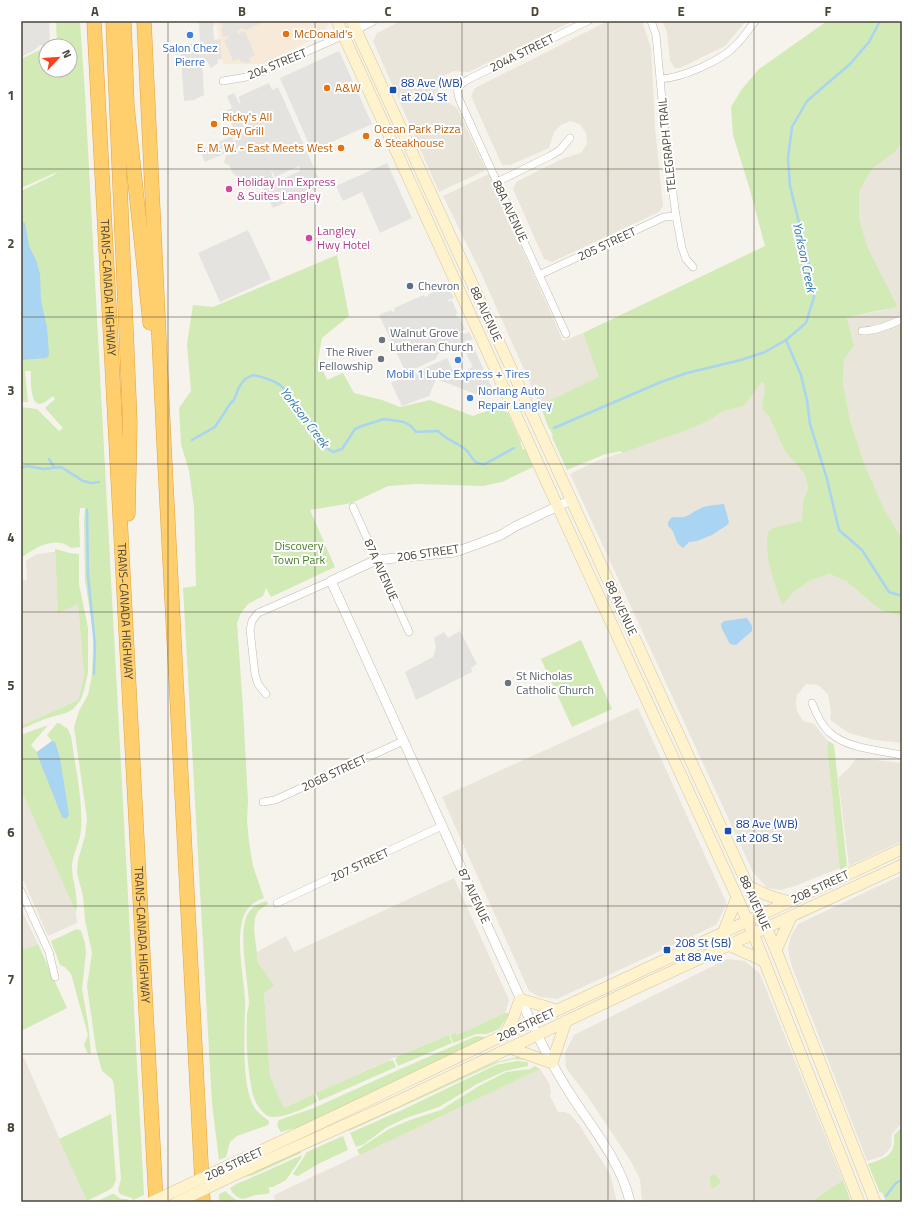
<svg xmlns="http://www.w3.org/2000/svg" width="923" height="1223" font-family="'Titillium Web',sans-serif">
<rect width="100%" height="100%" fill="#f6f3ec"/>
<g fill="#eae5da">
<path d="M401 21H573L469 72 454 71 443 76 439 82 438 90 446 101 457 108 486 170 439 192 373 41 377 33Z"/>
<path d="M608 21H642L651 48 655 127 663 206 659 212 552 262 544 259 513 189 516 182 564 158 581 153 587 144 586 133 580 124 570 121 561 125 554 132 549 148 510 165H502L471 96 475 88Z"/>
<path d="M662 21H746L725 46 680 68H675L670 61 667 32Z"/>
<path d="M902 144V539L884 509 864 463 850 420 843 384 844 360 854 345 847 318 898 307 868 248 859 219V191L873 168 895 152Z"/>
<path d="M489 174 563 341 583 333 600 377 540 405 481 273 443 196Z"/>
<path d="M762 382 765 383V390L762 401 763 409 769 417 785 451 805 473 808 489 803 500 802 521 793 524 782 605 795 591 811 580 828 574 846 581 880 610 902 616V743L874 740 849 733 830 720 831 713 828 694 818 685 806 684 797 695 796 703 797 711 803 721 814 724 828 741 827 748 840 868 795 886 781 890 767 888 753 872 570 474 597 461 687 430 708 421 723 411 744 406Z"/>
<path d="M53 552H55L58 612 78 603 84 676 78 700 21 726V581L27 580 26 561 28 559 38 554Z"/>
<path d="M638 708 727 904 716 925 557 999 540 997 529 991 442 797Z"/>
<path d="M857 758 902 763V841L849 866 838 778 849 768Z"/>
<path d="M21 790 76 912 77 923 48 936 21 875Z"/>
<path d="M902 875V1116L900 1125 892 1134 891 1147 883 1156 867 1161 791 964 788 949 791 936 798 924Z"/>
<path d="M454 878 509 1000 505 1013 457 1035 456 1032 393 1058 284 1108 270 1077 264 993 268 989 258 963 257 952 286 936 294 952Z"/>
<path d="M21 909 38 944 21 951Z"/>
<path d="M727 959 745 961 760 974 843 1180 811 1202H642L640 1179 630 1160 588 1097 566 1068 565 1053 574 1035Z"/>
<path d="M24 1058 87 1201 86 1202H21V1059Z"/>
<path d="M540 1069 549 1083 551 1093 550 1096 558 1112H564L570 1114 580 1126 610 1174 617 1202H275L274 1195Z"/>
</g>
<path fill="#f7ead8" d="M215 21H328L329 22 325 31 320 36 262 64H223L217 25Z"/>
<g fill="#d2eab5">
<path d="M56 21H80L85 94 144 1195 133 1200 132 1198 120 1194 118 1190 121 1179 114 1085 112 1079 102 1071 96 1049 87 986 92 953 85 920 83 896 77 873 78 860 85 836 87 819 74 727 79 711 88 695 92 675 93 648V631L85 580 84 520 85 508H80L79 519 80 547 71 548C55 535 35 548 21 558V407L37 409 59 431 63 428 45 408 55 399 53 396C50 398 46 402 43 403 29 409 31 377 31 371H25L28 402H21V191L54 175 57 172 21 188V59L46 47V70H70V46H49L57 45Z"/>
<path d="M827 21H902V144L895 152 873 168 859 191V219L868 248 898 307 872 312 847 318 854 345 844 360 843 384 850 420 864 463 884 509 902 539V616L880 610 846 581 829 574 811 580 795 591 782 605C774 581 764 557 768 532L773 528 802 521 803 500 808 489 805 474 785 451 769 417 763 410 762 402 765 390 764 383 762 382 744 406 723 411 708 421 687 430 622 453 621 451 603 455 567 470 552 437 553 436 550 429H549L540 405 599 377 583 333 765 246 750 190 733 135 731 107 742 89 759 69Z"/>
<path d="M337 255 349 316 322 338 318 359 327 380 343 373 354 393 382 400 400 407 430 400 473 416C484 412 498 406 508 413L521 442H520L523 450 525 449 533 467 502 482 483 486 417 484 388 486 352 503 310 510 335 567 271 597 266 588 263 596 248 604 241 613 237 623 243 708 248 801 247 820 249 842 253 866 264 898C254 902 247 906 243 918 235 945 245 977 245 1005 245 1031 241 1082 253 1105 257 1113 263 1116 269 1121L268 1125 237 1136 230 1142 226 1157 219 1160 212 1104 183 588 196 586 194 507 189 471 181 444 179 408 191 391 187 344 193 305 213 307Z"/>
<path d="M55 549C64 551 70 554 79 554V584L88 628V672L84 691 80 701 73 709 66 713 45 719 21 729V726L78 700 84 676 78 604 58 613Z"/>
<path d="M581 640 612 709 572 727 541 659Z"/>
<path d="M57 723H59L68 729 71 736C75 766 83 799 81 830 80 842 73 853 72 866 72 882 79 896 76 912L21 790V735L48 725 31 745 37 752 52 741 47 735Z"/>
<path d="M828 741 834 745 847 866 840 870 827 748Z"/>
<path d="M266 901 268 904 258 911 255 918 254 929 258 963 274 985 264 993 270 1077 284 1108 314 1094 317 1102C307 1107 279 1121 268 1116 258 1111 252 1096 251 1085 247 1064 246 1036 247 1015 247 1011 249 1007 249 1003 248 980 238 934 247 915 251 907 258 904 266 901Z"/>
<path d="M77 929 81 931 85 943 86 953 82 989 88 1023 91 1053 88 1054 84 1045 88 1035 71 974 65 967 60 965 51 941Z"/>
<path d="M38 944 67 1008 21 1031V951Z"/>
<path d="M505 1013H509L506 1019 499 1029 487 1034H476L453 1043 450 1035 456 1032 457 1035Z"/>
<path d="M449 1035 452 1043 398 1066 395 1059H397L396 1057Z"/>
<path d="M476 1036 486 1037 402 1079 299 1127 281 1132 280 1131 277 1125 279 1120 314 1108 387 1075Z"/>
<path d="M518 1057H523L526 1060 514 1059 497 1063 349 1131 348 1130 495 1062Z"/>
<path d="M390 1060V1061L393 1060 396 1067 319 1101 316 1093Z"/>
<path d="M517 1061 528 1062V1066L505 1071 477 1084 439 1107 406 1118 387 1127 364 1144 356 1147 350 1133 400 1111 496 1065Z"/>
<path d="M535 1066 540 1069 360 1155 357 1150 389 1129 410 1120 441 1110 479 1086 506 1072 530 1069Z"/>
<path d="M111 1114 116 1180 113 1187 109 1190 87 1201 59 1139Z"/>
<path d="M902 1127V1202H886L882 1192 880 1193 868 1164C885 1158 896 1156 894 1135Z"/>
<path d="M343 1136 348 1150 320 1163 298 1176 294 1175 293 1174 307 1152Z"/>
<path d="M301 1151V1153L253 1175 241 1178Z"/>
<path d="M302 1155 301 1158 286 1180 273 1187H270L268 1189 270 1191 268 1194 256 1195 243 1199C237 1198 232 1193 230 1188L238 1183 244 1181Z"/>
<path d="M715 1174 721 1182 717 1186 712 1189 709 1177Z"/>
<path d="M843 1180 851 1202H811Z"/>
<path d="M226 1191 228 1194 239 1202H219V1194Z"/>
<path d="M112 1194H114L121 1199H127L131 1202H96Z"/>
</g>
<g fill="#e5e3e0">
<path d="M21 21H49L50 45H40L33 51 21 57Z"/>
<path d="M199 21H216L213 27 214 40 220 39 222 59 217 60 218 63 211 68 207 61 202 62 204 95 194 100 184 101 180 45 200 43Z"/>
<path d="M220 21H266L246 30 242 28 238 30V34L245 31 255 55 249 58 251 63 241 62 239 59 233 61 224 40 228 38 229 36 223 37 221 28 223 27Z"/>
<path d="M339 51 372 124 312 151 280 78Z"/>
<path d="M269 83 272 90 278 87 322 186 273 208 263 188 300 171 299 166 275 177 272 171H271L274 181 257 189 249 186 248 182 240 180 232 172 229 165 224 163 226 155H231L235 149 205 162 200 151 231 136 234 141 240 138 242 131 241 129 235 131 225 111 232 108 227 96 234 93 239 103 241 104 238 97Z"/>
<path d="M387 163 412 218 380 233 362 192 343 201 336 186Z"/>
<path d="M248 230 271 279 220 302 198 253Z"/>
<path d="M445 287 447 292 450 291 454 298 450 299 446 303 452 300 457 312 456 316 460 318 465 329 460 332 464 334 469 332 473 340H468L438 354 436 359 406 373 379 315 391 310 392 312 395 311 394 308 424 295 425 297 428 296 429 294Z"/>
<path d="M474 348 493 390 481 396 436 379 429 396 402 406 391 383 447 358 455 375 473 367 465 351Z"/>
<path d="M460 631 477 664 471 668 472 672 416 700 405 672 433 657 436 647 434 638 444 632 448 638Z"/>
</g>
<g fill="#a9d4f2">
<path d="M21 221 25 223 29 246 36 260 40 274 41 301 47 327 49 354 47 358 21 360Z"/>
<path d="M724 504 729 522 727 525 712 535 697 541 689 542 683 548C673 542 677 532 668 526V522L672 517C688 518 686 516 699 509 705 505 717 505 724 504Z"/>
<path d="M747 618 752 626V631L736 645 730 644 722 629 721 624 724 621Z"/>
<path d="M52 741 55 742 60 758 69 815 66 819 62 817 37 754V752Z"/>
</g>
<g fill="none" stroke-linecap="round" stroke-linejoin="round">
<g stroke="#a9d4f2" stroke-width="2.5">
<path d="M786 340 801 375 807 400 810 424 827 479 839 530 862 550 889 592 902 596"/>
<path d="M554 428 661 382 687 373 741 360 765 352 786 340 806 323 814 297 811 272 790 186 788 158 792 127 807 101 850 64 869 42 880 21"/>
<path d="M192 440 215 427 230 404 234 400 239 387 245 379 253 375C278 380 283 385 297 405 303 413 310 420 315 428 320 436 323 447 333 452L342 449 355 429 362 426 384 419 404 422 411 426 416 432 438 431C446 440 457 442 466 450 470 453 472 460 476 462 479 464 482 464 485 464L514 448"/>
<path d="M49 459 54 467"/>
<path d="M21 468 27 466 44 469 61 467 83 481 91 483 99 482"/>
<path d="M87 510 88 576 95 645 94 674"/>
<path d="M886 1196 896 1183 902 1180"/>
</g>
<g stroke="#c2bbae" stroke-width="8">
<g id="minor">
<path d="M651 21 656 35 665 133 676 216 682 248 686 259 693 267"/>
<path d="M660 79C682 78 721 61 736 45 743 38 749 29 755 21"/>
<path d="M223 81 252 76 344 35"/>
<path d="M497 182 550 156 560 150 570 138"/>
<path d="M539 275 664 217 676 216"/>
<path d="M862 331C875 331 890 325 902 319"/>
<path d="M566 334 460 101C455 88 457 86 469 79L588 21"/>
<path d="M353 507 409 632"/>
<path d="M266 694 258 684 255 674 250 630 252 621 258 613 331 581"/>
<path d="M812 703C816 713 821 725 829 732 847 749 879 750 902 755"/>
<path d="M263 802 275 800 403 741"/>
<path d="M21 891 49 952 55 977"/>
<path d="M277 903 442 826"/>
</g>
</g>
<g stroke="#c2bbae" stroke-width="10">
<g id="tertiary">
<path d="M344 35 372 21"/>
<path d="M571 500 516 526 501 535 475 545 455 552 376 560 331 581 531 1022C543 1047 556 1072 571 1095 593 1129 621 1162 630 1202"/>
</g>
</g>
<g stroke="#d6c79b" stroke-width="12">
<g id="secondary">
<path d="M337 21 536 459 737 897 757 943 859 1202"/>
<path d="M352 21 748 886 776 950 875 1202"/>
<path d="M748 886 767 895 789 902"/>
<path d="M724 931 737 897"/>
<path d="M728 945 764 961"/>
<path d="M776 950 791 917"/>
<path d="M505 1035 513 1019 520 999 557 1010"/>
<path d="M510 1048 552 1063 566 1021"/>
<path d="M232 1164C323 1123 413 1078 504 1035 636 972 769 911 902 849"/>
<path d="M232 1176 396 1102 634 989 902 865"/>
</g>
</g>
<g stroke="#e0a43c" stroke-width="15">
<g id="motorway">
<path id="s1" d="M94 21 156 1202"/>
<path d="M113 21 130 423 128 514"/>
<path d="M124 21 127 106 150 323"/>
<path d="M144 21 165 465 203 1202"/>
</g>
</g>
<use href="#minor" stroke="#fff" stroke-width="7"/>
<use href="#tertiary" stroke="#fff" stroke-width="9"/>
<use href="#secondary" stroke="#fff3cd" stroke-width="11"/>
<use href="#motorway" stroke="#ffcf6e" stroke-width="14"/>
<g stroke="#d6c79b" stroke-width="12" stroke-linecap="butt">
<g id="secondary-bridge">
<path d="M152 1202 232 1164"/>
<path d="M178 1202 232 1176"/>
</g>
</g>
<use href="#secondary-bridge" stroke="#fff3cd" stroke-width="11"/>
</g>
<path fill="none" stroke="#4b4439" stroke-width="1" stroke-opacity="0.55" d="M168 21V1202M315 21V1202M462 21V1202M608 21V1202M754 21V1202M21 169H902M21 317H902M21 464H902M21 612H902M21 759H902M21 906H902M21 1054H902"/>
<g fill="#e8710a" stroke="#fff" stroke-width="1.5">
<circle cx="286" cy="34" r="4"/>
<circle cx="327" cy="88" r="4"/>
<circle cx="214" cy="124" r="4"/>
<circle cx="366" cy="136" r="4"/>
<circle cx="341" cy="148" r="4"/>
</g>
<g fill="#3f7fe0" stroke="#fff" stroke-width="1.5">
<circle cx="190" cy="35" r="4"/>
<circle cx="458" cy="360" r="4"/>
<circle cx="470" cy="398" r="4"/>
</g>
<g fill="#1a4fb4" stroke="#fff" stroke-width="1.5">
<rect x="389" y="86" width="8" height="8" rx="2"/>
<rect x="724" y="827" width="8" height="8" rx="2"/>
<rect x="663" y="946" width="8" height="8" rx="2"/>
</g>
<g fill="#d1479c" stroke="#fff" stroke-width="1.5">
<circle cx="229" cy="189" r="4"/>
<circle cx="309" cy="238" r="4"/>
</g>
<circle fill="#5c6f8a" stroke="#fff" stroke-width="1.5" cx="410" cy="286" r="4"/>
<g fill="#6b7280" stroke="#fff" stroke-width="1.5">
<circle cx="382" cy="340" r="4"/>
<circle cx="381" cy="359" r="4"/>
<circle cx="508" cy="683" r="4"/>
</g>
<g text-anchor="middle" stroke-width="4" stroke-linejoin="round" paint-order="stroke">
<g font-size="12" fill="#c56008" stroke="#fff" text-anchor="start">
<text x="294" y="38">McDonald's</text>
<text x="335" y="92">A&amp;W</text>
<text x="222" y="121">Ricky's All<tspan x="222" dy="14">Day Grill</tspan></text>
<text x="374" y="133">Ocean Park Pizza<tspan x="374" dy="14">&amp; Steakhouse</tspan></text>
<text x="333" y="152" text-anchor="end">E. M. W. - East Meets West</text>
</g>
<g font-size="12" fill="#366cbe" stroke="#fff">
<text x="190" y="52">Salon Chez<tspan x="190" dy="14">Pierre</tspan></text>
<text x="458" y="378">Mobil 1 Lube Express + Tires</text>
<text x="478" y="395" text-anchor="start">Norlang Auto<tspan x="478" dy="14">Repair Langley</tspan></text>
</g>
<g font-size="12" fill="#4b4439" stroke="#fff">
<text transform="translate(522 53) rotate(-26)" y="4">204A STREET</text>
<text transform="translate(277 64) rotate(-22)" y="4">204 STREET</text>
<text transform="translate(667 145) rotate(-96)" y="4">TELEGRAPH TRAIL</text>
<text transform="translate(510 211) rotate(65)" y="4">88A AVENUE</text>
<text transform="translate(607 244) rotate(-25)" y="4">205 STREET</text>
<text dy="4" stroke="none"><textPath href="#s1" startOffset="267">TRANS-CANADA HIGHWAY</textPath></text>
<text transform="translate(486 314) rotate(65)" y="4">88 AVENUE</text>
<text transform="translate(428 553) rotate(-8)" y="4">206 STREET</text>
<text transform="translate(381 570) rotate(66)" y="4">87A AVENUE</text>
<text transform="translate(621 608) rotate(65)" y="4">88 AVENUE</text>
<text dy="4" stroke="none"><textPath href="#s1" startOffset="591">TRANS-CANADA HIGHWAY</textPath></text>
<text transform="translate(334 773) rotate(-25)" y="4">206B STREET</text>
<text transform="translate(360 865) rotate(-25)" y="4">207 STREET</text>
<text transform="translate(820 887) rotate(-25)" y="4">208 STREET</text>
<text transform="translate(474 896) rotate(65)" y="4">87 AVENUE</text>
<text transform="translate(755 903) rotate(66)" y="4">88 AVENUE</text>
<text dy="4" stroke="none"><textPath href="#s1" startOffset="915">TRANS-CANADA HIGHWAY</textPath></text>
<text transform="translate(526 1025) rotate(-25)" y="4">208 STREET</text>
<text transform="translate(234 1164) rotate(-25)" y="4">208 STREET</text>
</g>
<g font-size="12" fill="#164399" stroke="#fff" text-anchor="start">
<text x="401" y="87">88 Ave (WB)<tspan x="401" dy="14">at 204 St</tspan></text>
<text x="736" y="828">88 Ave (WB)<tspan x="736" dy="14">at 208 St</tspan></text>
<text x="675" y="947">208 St (SB)<tspan x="675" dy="14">at 88 Ave</tspan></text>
</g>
<g font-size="12" fill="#b23c85" stroke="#fff" text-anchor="start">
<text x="237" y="186">Holiday Inn Express<tspan x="237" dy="14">&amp; Suites Langley</tspan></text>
<text x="317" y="235">Langley<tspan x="317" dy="14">Hwy Hotel</tspan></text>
</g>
<g font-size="12" fill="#4e5e75" stroke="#fff" text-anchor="start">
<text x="418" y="290">Chevron</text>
</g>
<g font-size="12" fill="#5b616d" stroke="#fff" text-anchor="start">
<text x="390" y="337">Walnut Grove<tspan x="390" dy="14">Lutheran Church</tspan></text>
<text x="373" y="356" text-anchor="end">The River<tspan x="373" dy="14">Fellowship</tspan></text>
<text x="516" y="680">St Nicholas<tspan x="516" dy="14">Catholic Church</tspan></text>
</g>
<g font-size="12" fill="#4a7f2a" stroke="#fff">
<text x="299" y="550">Discovery<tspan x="299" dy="14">Town Park</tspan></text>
</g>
<g font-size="13" font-style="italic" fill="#2e7ab2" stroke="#fff">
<text transform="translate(805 257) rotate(78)" y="5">Yorkson Creek</text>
<text transform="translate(305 417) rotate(53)" y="5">Yorkson Creek</text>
</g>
</g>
<rect width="923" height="1223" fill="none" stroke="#ffffff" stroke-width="44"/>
<g transform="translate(58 58) rotate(65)"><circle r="19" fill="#ffffff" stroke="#b7b4b0"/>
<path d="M0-3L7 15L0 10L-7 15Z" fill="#fc3f1d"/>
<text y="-6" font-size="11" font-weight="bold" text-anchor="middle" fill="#4b4439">N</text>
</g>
<rect x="22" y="22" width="879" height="1179" fill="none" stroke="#4b4439" stroke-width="1.5"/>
<g font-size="13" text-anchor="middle" font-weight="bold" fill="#4b4439">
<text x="95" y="16">A</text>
<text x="242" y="16">B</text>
<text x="388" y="16">C</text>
<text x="535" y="16">D</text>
<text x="681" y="16">E</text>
<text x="828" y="16">F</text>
<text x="11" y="100">1</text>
<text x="11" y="248">2</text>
<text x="11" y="395">3</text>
<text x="11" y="542">4</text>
<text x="11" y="690">5</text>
<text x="11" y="837">6</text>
<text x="11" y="984">7</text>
<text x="11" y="1132">8</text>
</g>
</svg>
